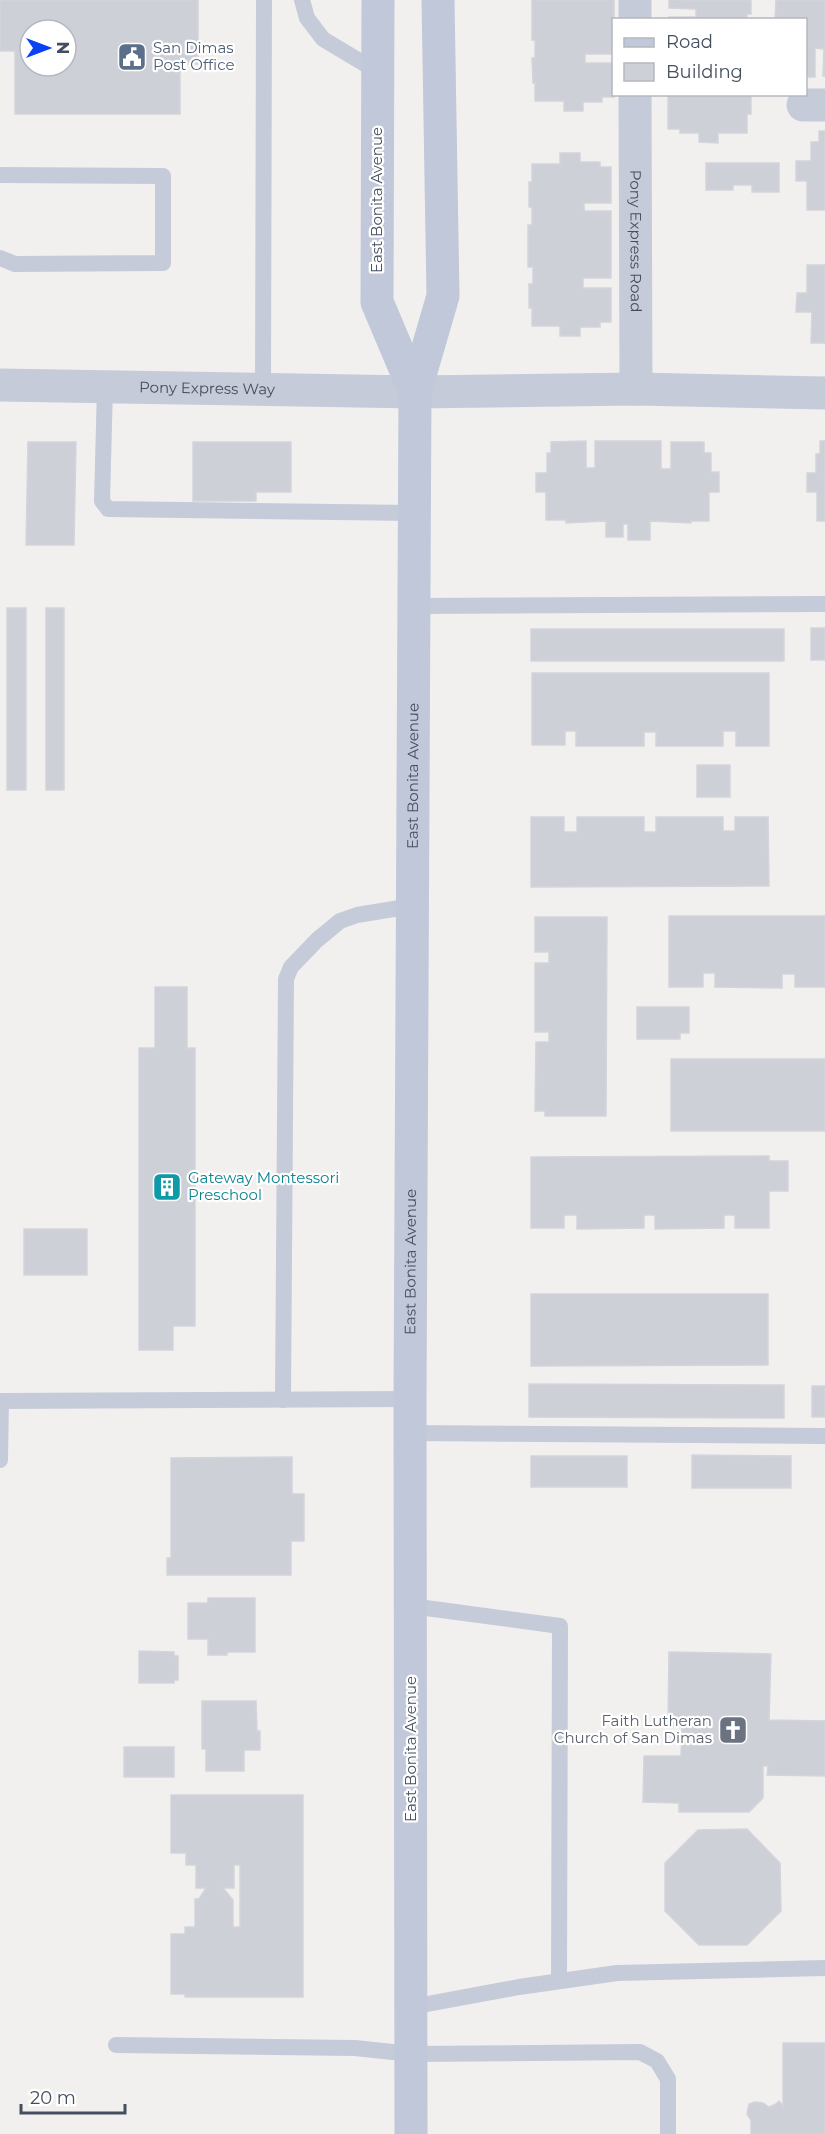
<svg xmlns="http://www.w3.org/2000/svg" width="825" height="2134" font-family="Montserrat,sans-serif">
<rect width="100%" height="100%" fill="#f2f0ef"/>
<g fill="#ced0d7" stroke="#d3d4dc" stroke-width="1.5" fill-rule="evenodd">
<path d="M0 0H198V64H180V114H15V51H0ZM30 30H66V66H30Z"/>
<path d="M532 0H614V54H585V63H614V97H602V102H583V111H564V101H535V83H533L532 58H535V40H532Z"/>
<path d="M669 0H751V14H747V20H669V17H696V9L669 8Z"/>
<path d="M776 0H825V76H823L824 49 815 48V77H806V20H775Z"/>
<path d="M668 94H751V114H747V133H718V143L699 142V133H680V129H668Z"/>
<path d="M819 131H825V210H807V181H796V161H811V142H819Z"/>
<path d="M560 153H580V162H600V167H611V203H584V211H611V278H583V288H611V322H600V327H580V336H560V326H532V308H529V284H533V267H528V225H532V207H529V182H532V164H560Z"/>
<path d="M706 163H779V192H752V185H733V190H706Z"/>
<path d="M807 265H825V343H811L812 312H796L797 293H807Z"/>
<path d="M586 441V468H595V441H661V469H671V442H704V453H711V472H719V492H709V521H691V523L650 521V540H628V524H623V537H606V521L566 523V520H546V492H536V473H547V453H551V442Z"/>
<path d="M820 441H825V521H817V492H807V473H816V454H820Z"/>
<path d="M28 442H76L74 545H26Z"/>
<path d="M193 442H291V492H256V501H193Z"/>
<rect x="7" y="608" width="19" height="182"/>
<rect x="46" y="608" width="18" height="182"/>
<rect x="811" y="628" width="14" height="32"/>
<rect x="531" y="629" width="253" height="32"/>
<path d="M532 673H769V746H736V731H723V746H656V732H644V746H576V731H565V745H532Z"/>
<rect x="697" y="765" width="33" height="32"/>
<path d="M531 817H564V832H577V817H644V832H656V817H723V831H735V817H768L769 886 531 887Z"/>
<path d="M669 916H825V987H795V974H782V988L715 987V973H703V987H669Z"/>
<path d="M535 917H607L606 1116H545V1111H535L536 1042H549V1032H535V963H549V952H535Z"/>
<path d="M155 987H187V1048H195V1326H173V1350H139V1048H155Z"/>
<path d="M637 1007H689V1033H680V1039H637Z"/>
<rect x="671" y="1059" width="154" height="72"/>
<path d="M769 1156V1161H788V1191H769V1228H735V1215H724V1228L655 1229V1215H644V1228L577 1229V1215H564V1228H531V1157Z"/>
<rect x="24" y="1229" width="63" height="46"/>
<path d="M531 1294H768V1365L531 1366Z"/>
<path d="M529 1384 784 1385V1418L529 1417Z"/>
<rect x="812" y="1386" width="13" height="31"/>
<path d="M692 1455 791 1456V1488H692Z"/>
<rect x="531" y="1456" width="96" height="31"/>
<path d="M292 1457V1494H304V1541H291V1575H167V1558H171V1458Z"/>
<path d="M208 1598H255V1652H227V1655H208V1639H188V1603H208Z"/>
<path d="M139 1651 174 1652V1656H178V1680H174V1683H139Z"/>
<path d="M669 1652 771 1654 769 1720 825 1721V1776L767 1775 768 1766H763V1798L749 1812H679V1803L643 1802 644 1756H681L682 1727 668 1726Z"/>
<path d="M202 1701H256L257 1731H260V1750H244V1771H206V1749H202Z"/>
<rect x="124" y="1747" width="50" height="30"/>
<path d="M171 1795H303V1997H185V1994H171V1934H185V1927H195V1899H199L206 1888H196V1865H186V1853H171ZM234 1865H240V1927H233V1900L223 1888H234Z"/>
<path d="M747 1829 780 1863 781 1911 747 1945H699L665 1911V1863L698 1830Z"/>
<path d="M783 2043H825V2134H751V2120L747 2114 749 2104 755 2102 763 2103 769 2107 776 2104 779 2101 783 2106Z"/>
</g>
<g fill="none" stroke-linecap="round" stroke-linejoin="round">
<g stroke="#c5cbd8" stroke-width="16">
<path d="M302 0 307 18 323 39 378 72"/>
<path d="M0 175 163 176V263L15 264 0 258"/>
<path d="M105 387 102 501 108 509 414 513"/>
<path d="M263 389 264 0"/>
<path d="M413 606 825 604"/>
<path d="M283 1400 286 979 291 967 317 940 340 921 357 915 412 906"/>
<path d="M0 1401 410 1399"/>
<path d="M410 1433 825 1436"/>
<path d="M0 1460 1 1401"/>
<path d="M411 1606 560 1626 559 1981"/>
<path d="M411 2007 519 1987 617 1973 825 1968"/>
<path d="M116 2045 355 2048 411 2054 640 2052 657 2061 668 2079V2134"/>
</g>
<g stroke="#c5cbd8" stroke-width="33">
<path d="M635 0V20"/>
<path id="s1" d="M635 94 636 389"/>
<path d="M803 105H825"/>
<path id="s2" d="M0 385 415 392 636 389 825 393"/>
</g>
<g stroke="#c0c8da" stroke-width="33">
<path d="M378 0 377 302 415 392"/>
<path id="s3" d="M411 2134 410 1399 415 392 443 296 438 0"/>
</g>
</g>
<defs>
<g id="civic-square" transform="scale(1.5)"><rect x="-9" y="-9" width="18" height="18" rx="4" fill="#5c6f8a" stroke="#fff"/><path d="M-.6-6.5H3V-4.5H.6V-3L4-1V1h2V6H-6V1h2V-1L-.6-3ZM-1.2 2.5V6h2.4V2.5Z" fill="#fff"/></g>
<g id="building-square" transform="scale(1.5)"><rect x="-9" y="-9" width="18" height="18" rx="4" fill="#0f9aa8" stroke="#fff"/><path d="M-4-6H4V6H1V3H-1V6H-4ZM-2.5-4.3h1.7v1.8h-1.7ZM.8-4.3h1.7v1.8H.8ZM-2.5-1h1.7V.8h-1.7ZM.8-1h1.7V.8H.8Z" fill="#fff"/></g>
<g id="church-square" transform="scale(1.5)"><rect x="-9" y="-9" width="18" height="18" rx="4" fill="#6b7280" stroke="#fff"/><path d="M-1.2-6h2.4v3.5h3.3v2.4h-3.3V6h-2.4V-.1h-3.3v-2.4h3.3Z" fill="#fff"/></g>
</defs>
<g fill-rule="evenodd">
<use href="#civic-square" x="132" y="57"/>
<use href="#building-square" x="167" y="1187"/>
<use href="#church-square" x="733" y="1730"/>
</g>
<g text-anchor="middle" stroke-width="4.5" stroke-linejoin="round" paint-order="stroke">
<g font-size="15" fill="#4e5e75" stroke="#fff" text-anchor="start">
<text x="153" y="53">San Dimas<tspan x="153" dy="17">Post Office</tspan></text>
</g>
<g font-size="15" fill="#454e5f" stroke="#fff">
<text transform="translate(377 200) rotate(-90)" y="5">East Bonita Avenue</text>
<text dy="5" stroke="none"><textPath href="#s1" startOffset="147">Pony Express Road</textPath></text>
<text dy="5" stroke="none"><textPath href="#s2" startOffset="207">Pony Express Way</textPath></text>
<text dy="5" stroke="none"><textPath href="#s3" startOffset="1358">East Bonita Avenue</textPath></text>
<text dy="5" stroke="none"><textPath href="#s3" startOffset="872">East Bonita Avenue</textPath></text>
<text transform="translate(411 1749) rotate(-90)" y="5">East Bonita Avenue</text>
</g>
<g font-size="15" fill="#0d838f" stroke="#fff" text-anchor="start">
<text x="188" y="1183">Gateway Montessori<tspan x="188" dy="17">Preschool</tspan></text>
</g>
<g font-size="15" fill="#5b616d" stroke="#fff" text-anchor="end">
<text x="712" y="1726">Faith Lutheran<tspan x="712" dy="17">Church of San Dimas</tspan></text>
</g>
</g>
<rect x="612" y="18" width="195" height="78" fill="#ffffff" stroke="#b5b8bf" stroke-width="1.5"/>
<rect x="624" y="38" width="30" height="9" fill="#c0c8da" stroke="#b5b8bf" stroke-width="1.5"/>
<text x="666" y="48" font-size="18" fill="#454e5f">Road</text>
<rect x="624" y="63" width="30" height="18" fill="#ced0d7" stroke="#b5b8bf" stroke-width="1.5"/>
<text x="666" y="78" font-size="18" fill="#454e5f">Building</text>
<g transform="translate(48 48) rotate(90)"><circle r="28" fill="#ffffff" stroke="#b5b8bf" stroke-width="1.5"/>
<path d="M0-4.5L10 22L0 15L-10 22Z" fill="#0842f4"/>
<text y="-9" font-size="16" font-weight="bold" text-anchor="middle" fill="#454e5f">N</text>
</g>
<path d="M21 2104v9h104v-9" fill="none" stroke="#454e5f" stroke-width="3"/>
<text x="30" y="2104" font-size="18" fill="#454e5f" stroke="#ffffff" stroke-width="4.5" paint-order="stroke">20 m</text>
</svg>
